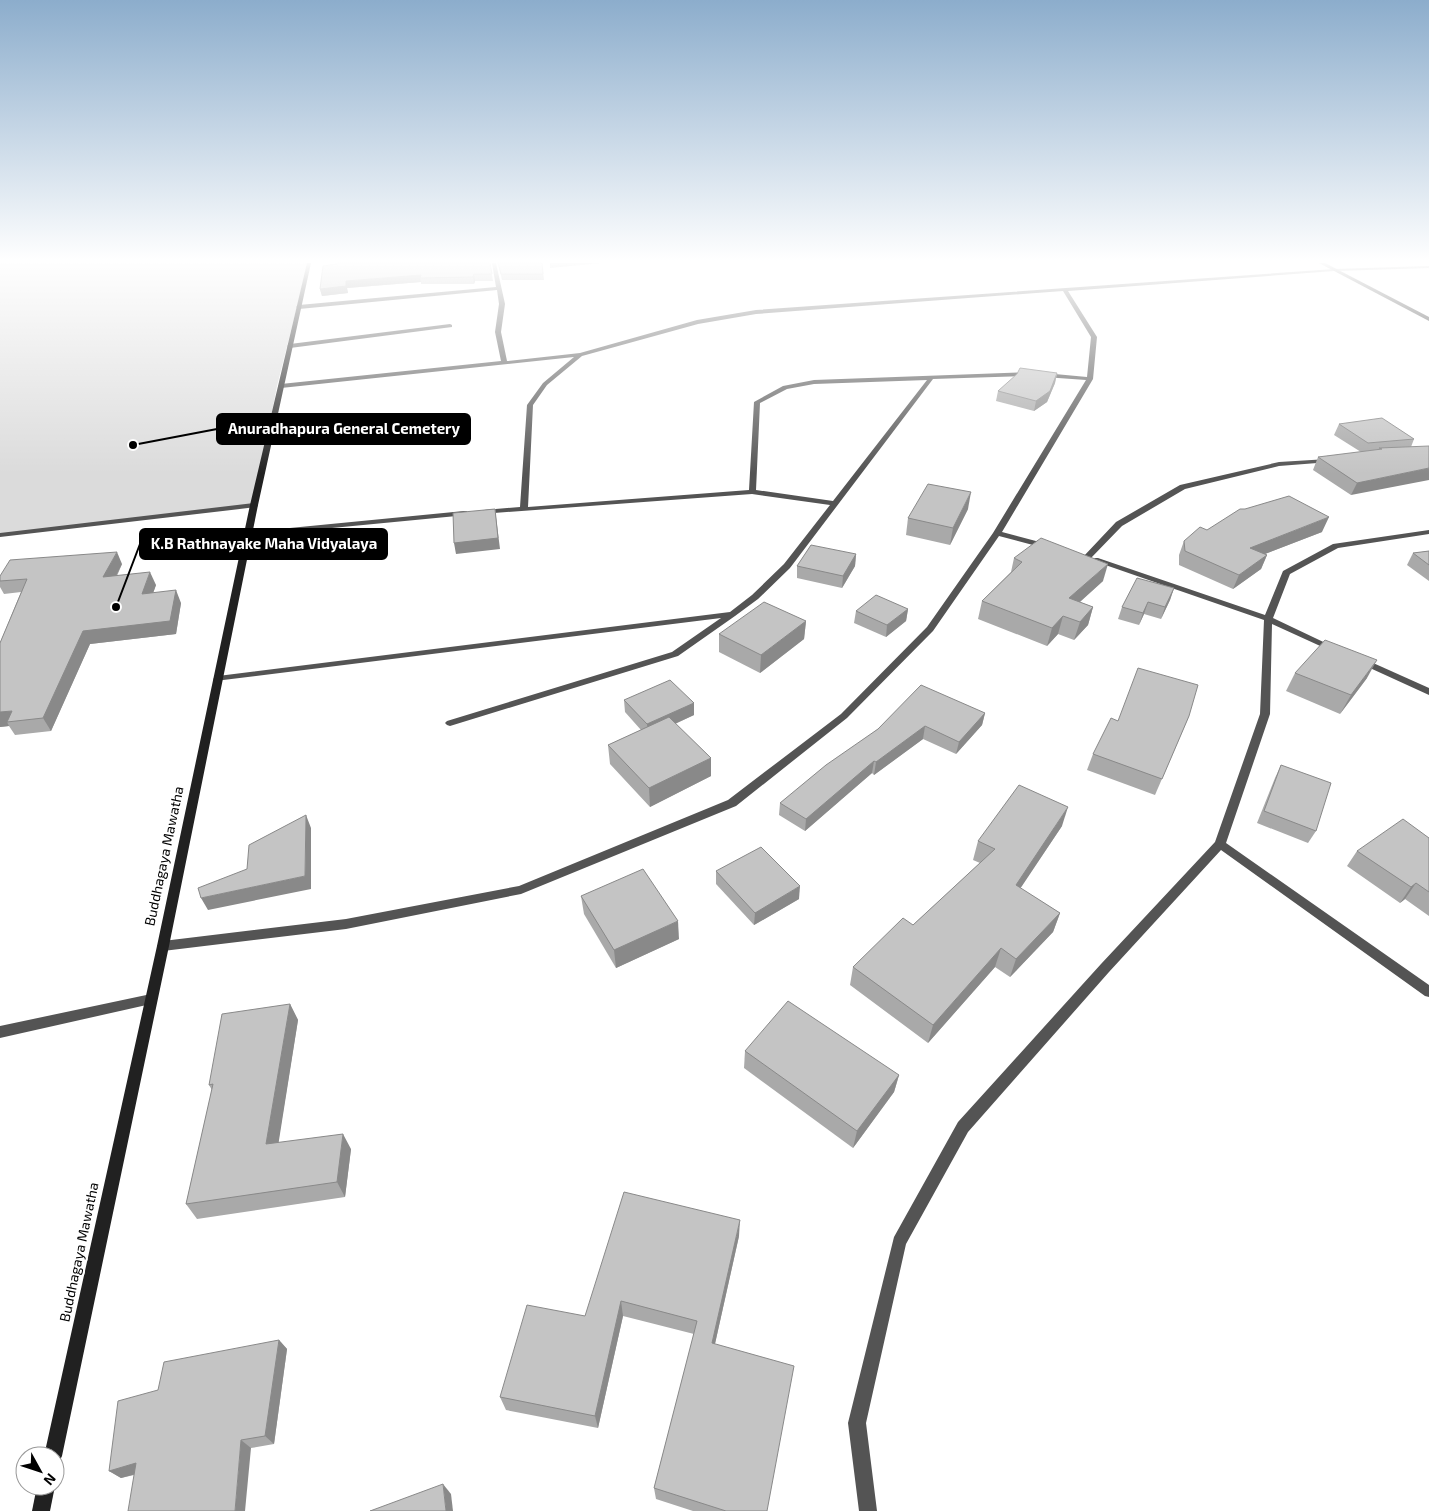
<svg xmlns="http://www.w3.org/2000/svg" width="1429" height="1511" font-family="'Exo 2',sans-serif">
<rect width="100%" height="100%" fill="#fff"/>
<path fill="#dbdbdb" d="M0 263H308L277 386 254 505 0 535Z"/>
<g fill="none" stroke-linecap="round" stroke-linejoin="round">
<g fill="#545454" fill-rule="evenodd">
<path d="M492 263H496L505 304 501 332 507 361 580 353 697 320 756 310 1334 269 1429 266V268L1334 271 1068 291 1097 337 1093 379 1002 532 1051 545 1052 547 1048 549 999 536 933 631 847 718 736 806 521 894 346 929 163 951 159 949 157 946 159 943 163 941 346 919 519 886 728 800 841 714 927 627 993 533 1086 380 1044 377 1041 375 1044 373 1087 377 1091 337 1063 291 756 314 698 324 582 356 547 385 533 405 528 507 749 490 754 402 783 386 814 380 1029 372 1032 374 1029 376 933 379 790 568 758 599 735 616 678 656 450 726 447 725 445 723 447 721 672 652 721 618 215 681 213 679 218 676 730 612 752 595 784 564 830 505 752 494 481 514 480 512 484 510 520 507 527 405 543 383 574 357 281 388 278 386 281 384 501 361 495 332 499 304 497 290 299 309 296 307 299 305 496 287ZM927 380 833 501 756 490 760 403 787 389 814 384Z"/>
<path d="M450 324 452 325V327L290 348 287 346 290 344Z"/>
<path d="M1328 459 1330 460V462L1279 466 1185 489 1122 526 1090 559H1087L1083 557 1116 522 1180 485 1279 462Z"/>
<path d="M254 503 258 505 257 507 0 537V533Z"/>
<path d="M464 511H467V515L248 536 244 534 248 532Z"/>
<path d="M1429 530V534L1338 548 1290 574 1273 618 1336 648 1332 651 1329 650 1272 624 1270 714 1226 843 1429 985V997L1425 996 1221 850 1109 972 968 1132 906 1244 866 1423 877 1511H859L848 1423 894 1237 958 1122 1101 964 1215 842 1260 714 1264 620 1091 560 1095 558H1098L1265 615 1283 571 1333 544Z"/>
<path d="M1362 658 1429 688V695L1359 663 1357 661Z"/>
<path d="M151 994 155 995 157 999 155 1003 151 1004 0 1038V1026Z"/>
</g>
<g fill="#212121" fill-rule="evenodd">
<path d="M307 263H311L258 505 169 946 62 1456 59 1462 55 1464V1456H44L157 946 250 505Z"/>
<path d="M1319 263H1325L1429 317V321Z"/>
<path d="M37 1486H55L50 1511H32Z"/>
</g>
</g>
<g fill="#a9a9a9">
<path d="M490 263 493 281H475L474 284H421V282L347 288 348 293 322 296 320 289Z"/>
<path d="M498 263H542L544 280H502Z"/>
<path d="M1057 373 1055 383 1047 402 1034 411 996 401 998 391Z"/>
<path d="M1339 424 1414 439 1411 447 1351 495 1313 470 1318 457 1361 452 1334 435Z"/>
<path d="M968 509 950 545 906 535 908 518Z"/>
<path d="M1207 530 1322 532 1265 554 1267 555 1261 569 1233 589 1179 565V555L1184 541Z"/>
<path d="M1429 551V581L1407 565 1413 553Z"/>
<path d="M856 554 855 566 842 588 797 578V566Z"/>
<path d="M1014 558 1103 581 1080 602 1093 607 1088 625 1074 640 1058 634 1047 646 978 619 982 601 1011 572Z"/>
<path d="M122 564 117 576 156 585 153 593 181 603 176 634 90 644 51 731 15 735 9 726 0 727V643L21 592 4 594 0 587V576Z"/>
<path d="M1174 588 1170 600 1161 619 1144 614 1139 625 1118 619 1122 607Z"/>
<path d="M908 609 906 621 886 637 854 623 856 611Z"/>
<path d="M806 621 804 639 760 673 719 652V634Z"/>
<path d="M1295 673 1367 678 1340 714 1286 691Z"/>
<path d="M624 700 694 703V715L675 724 711 758V776L650 807 610 764 608 745 641 730 625 712Z"/>
<path d="M985 713 982 725 956 754 923 739 874 775 872 773 805 831 779 815 780 803 878 729Z"/>
<path d="M1189 716 1155 795 1087 770 1093 754 1118 721Z"/>
<path d="M1281 765 1316 831 1308 843 1257 823 1275 778Z"/>
<path d="M1062 826 1020 888 1060 913 1053 932 1010 977 995 967 928 1043 850 985 853 967 913 925 980 863 973 860 978 841Z"/>
<path d="M1429 838V916L1405 899 1400 903 1347 866 1357 851Z"/>
<path d="M716 871 799 899 754 925 716 884Z"/>
<path d="M581 896 679 939 616 968 584 914Z"/>
<path d="M290 1004 298 1020 278 1143 351 1149 345 1197 197 1219 186 1204 212 1090 209 1085Z"/>
<path d="M745 1051 899 1075 894 1092 853 1148 744 1068Z"/>
<path d="M739 1236 715 1344 767 1511H693L656 1499 654 1488 694 1334 623 1316 598 1428 506 1410 500 1397 585 1316Z"/>
<path d="M279 1340 287 1349 274 1444 251 1448 121 1478 109 1471 158 1390Z"/>
</g>
<g fill="#898989">
<path d="M550 263H602L550 268Z"/>
<path d="M474 274 475 281 474 284 473 277Z"/>
<path d="M421 275 420 278 421 282 347 288 348 293 322 296 320 289 346 281Z"/>
<path d="M1057 373 1055 383 1047 402 1034 411 1036 401Z"/>
<path d="M1429 468V480L1351 495 1357 483Z"/>
<path d="M971 492 968 509 950 545 953 528Z"/>
<path d="M495 509 500 549 456 554 454 543Z"/>
<path d="M1329 517 1322 532 1244 562 1250 548Z"/>
<path d="M117 552 122 564 109 590 103 577Z"/>
<path d="M856 554 855 566 842 588 843 576Z"/>
<path d="M1267 555 1261 569 1233 589 1239 575Z"/>
<path d="M1108 564 1103 581 1064 616 1069 598Z"/>
<path d="M150 572 156 585 148 607 142 594Z"/>
<path d="M1174 588 1170 600 1161 619 1165 607Z"/>
<path d="M176 590 181 603 176 634 90 644 51 731 43 718 83 631Z"/>
<path d="M1148 602 1144 614 1139 625 1143 613Z"/>
<path d="M1093 607 1088 625 1074 640 1080 622Z"/>
<path d="M908 609 906 621 886 637 887 625Z"/>
<path d="M1063 616 1058 634 1047 646 1052 628Z"/>
<path d="M806 621 804 639 760 673 761 655Z"/>
<path d="M1377 660 1367 678 1340 714 1351 695Z"/>
<path d="M694 703V715L648 736 647 724Z"/>
<path d="M12 711 7 722 9 726 0 727V712Z"/>
<path d="M985 713 982 725 956 754 959 742Z"/>
<path d="M925 726 923 739 874 775 876 762Z"/>
<path d="M711 758V776L650 807 649 788Z"/>
<path d="M874 761 872 773 805 831 806 819Z"/>
<path d="M1068 807 1062 826 1010 904 1016 885Z"/>
<path d="M306 815 311 828V889L208 910 201 898 305 876Z"/>
<path d="M1416 883 1405 899 1400 903 1411 887Z"/>
<path d="M800 886 799 899 754 925 755 913Z"/>
<path d="M1060 913 1053 932 1010 977 1016 959Z"/>
<path d="M678 921 679 939 616 968 614 950Z"/>
<path d="M1001 948 995 967 928 1043 933 1025Z"/>
<path d="M290 1004 298 1020 276 1159 266 1144Z"/>
<path d="M899 1075 894 1092 853 1148 857 1131Z"/>
<path d="M343 1134 351 1149 345 1197 337 1182Z"/>
<path d="M740 1220 739 1236 712 1357V1343Z"/>
<path d="M621 1301 623 1316 598 1428 595 1416Z"/>
<path d="M279 1340 287 1349 274 1444 265 1436Z"/>
<path d="M241 1440 251 1448 245 1511H235Z"/>
<path d="M136 1463 147 1471 121 1478 109 1471Z"/>
<path d="M443 1484 451 1494 453 1511H446Z"/>
</g>
<g fill="#c4c4c4" stroke="#898989">
<path d="M337 263H490L492 274H474L473 277 420 278 421 275 346 281V286L320 289 323 266 337 264Z"/>
<path d="M498 263H542L543 274H501Z"/>
<path d="M1020 368 1057 373 1050 391 1036 401 998 391 1017 374Z"/>
<path d="M1382 418 1414 439 1368 443 1339 424Z"/>
<path d="M1429 446V468L1357 483 1318 457 1382 449 1379 448Z"/>
<path d="M928 484 971 492 953 528 908 518Z"/>
<path d="M1289 496 1329 517 1250 548 1267 555 1239 575 1185 551 1184 541 1200 527 1207 530 1240 509H1245Z"/>
<path d="M495 509 498 538 454 543 453 513Z"/>
<path d="M1041 538 1108 564 1069 598 1093 607 1080 622 1063 616 1052 628 982 601 1022 562 1014 558Z"/>
<path d="M811 545 856 554 843 576 797 566Z"/>
<path d="M1429 551V565L1413 553Z"/>
<path d="M117 552 103 577 150 572 142 594 176 590 170 621 83 631 43 718 7 722 12 711 0 712V643L27 579 0 581V576L10 560Z"/>
<path d="M1137 578 1174 588 1165 607 1148 602 1143 613 1122 607Z"/>
<path d="M876 595 908 609 887 625 856 611Z"/>
<path d="M764 602 806 621 761 655 719 634Z"/>
<path d="M1325 640 1377 660 1351 695 1295 673Z"/>
<path d="M1138 668 1198 685 1189 716 1162 779 1093 754 1111 718 1118 721Z"/>
<path d="M670 680 694 703 647 724 624 700Z"/>
<path d="M921 685 985 713 959 742 925 726 876 762 874 761 806 819 780 803 826 765 878 729Z"/>
<path d="M669 717 711 758 649 788 608 745Z"/>
<path d="M1281 765 1331 783 1316 831 1264 811Z"/>
<path d="M1019 785 1068 807 1016 885 1060 913 1016 959 1001 948 933 1025 853 967 903 918 913 925 995 849 978 841Z"/>
<path d="M306 815 305 876 201 898 198 888 247 869 249 845Z"/>
<path d="M1403 819 1429 838V892L1416 883 1411 887 1357 851Z"/>
<path d="M761 847 800 886 755 913 716 871Z"/>
<path d="M643 869 678 921 614 950 581 896Z"/>
<path d="M788 1001 899 1075 857 1131 745 1051Z"/>
<path d="M290 1004 266 1144 343 1134 337 1182 186 1204 213 1084 209 1085 222 1014Z"/>
<path d="M624 1192 740 1220 712 1343 794 1366 767 1511H726L654 1488 697 1321 621 1301 595 1416 500 1397 527 1305 585 1316Z"/>
<path d="M279 1340 265 1436 241 1440 235 1511H128L136 1463 109 1471 118 1401 158 1390 164 1362Z"/>
<path d="M443 1484 446 1511H370Z"/>
</g>
<linearGradient id="sky" x2="0" y2="1"><stop stop-color="#8cadcc"/><stop offset="0.55" stop-color="#fff"/><stop offset="1" stop-color="#fff" stop-opacity="0"/></linearGradient>
<rect width="1429" height="474" fill="url(#sky)"/>
<g text-anchor="middle" stroke-width="4" stroke-linejoin="round" paint-order="stroke">
<g font-size="14" fill="#000" stroke="#fff">
<text transform="translate(164 856) rotate(-78)" y="5">Buddhagaya Mawatha</text>
<text transform="translate(79 1252) rotate(-78)" y="5">Buddhagaya Mawatha</text>
</g>
</g>
<path fill="none" stroke="#000" stroke-width="2" d="M133 445L217 429M116 607L140 544"/>
<g fill="#000" stroke="#fff" stroke-width="2">
<circle cx="133" cy="445" r="5"/>
<circle cx="116" cy="607" r="5"/>
</g>
<g fill="#000" stroke="#000" stroke-width="2">
<rect x="217" y="414" width="253" height="30" rx="5"/>
<rect x="140" y="529" width="247" height="30" rx="5"/>
</g>
<g font-size="15" text-anchor="middle" font-weight="bold" fill="#fff">
<text x="344" y="434">Anuradhapura General Cemetery</text>
<text x="264" y="549">K.B Rathnayake Maha Vidyalaya</text>
</g>
<g transform="translate(40 1471) rotate(130)"><circle r="24" fill="#ffffff" stroke="#999999"/>
<path d="M0-4L9 19L0 12L-9 19Z" fill="#000000"/>
<text y="-8" font-size="14" font-weight="bold" text-anchor="middle" fill="#000000">N</text>
</g>
</svg>
